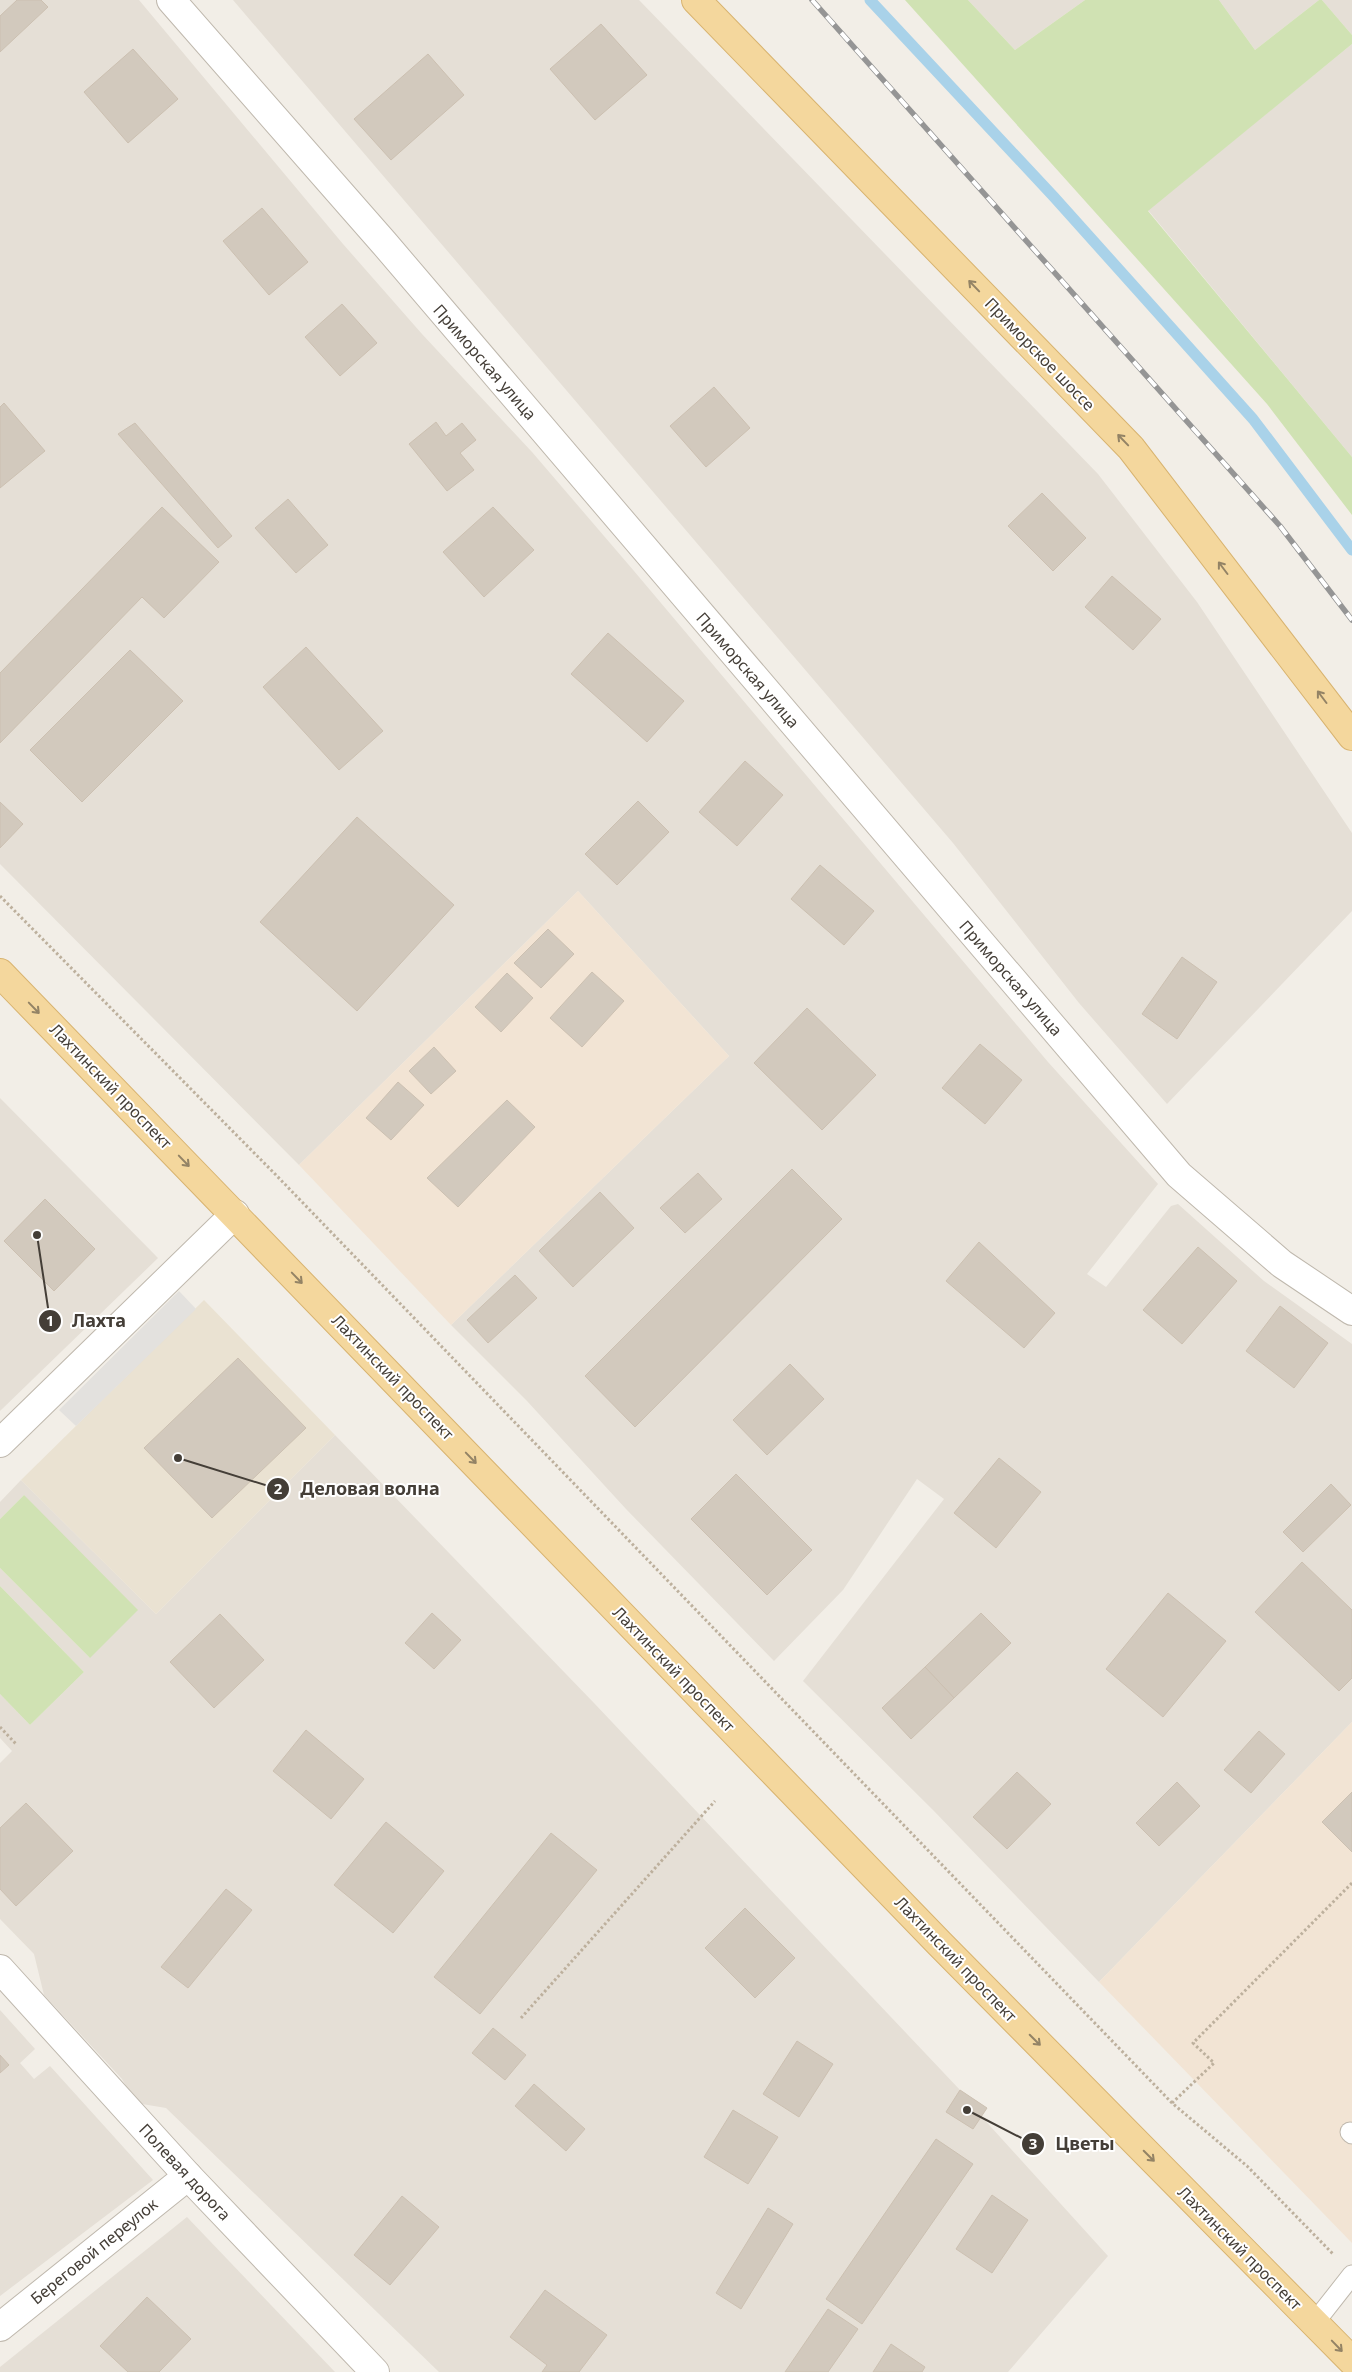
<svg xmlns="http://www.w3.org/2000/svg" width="1352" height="2372" font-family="'Noto Sans',sans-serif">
<rect width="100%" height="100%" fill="#f2eee7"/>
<g fill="#e5dfd6">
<path d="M0 0H139L343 244 422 334 532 452 634 571 1048 1062 1158 1184 1087 1274 1106 1287 1171 1206 1178 1204 1264 1281 1352 1344V1722L1099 1982 933 1810 803 1681 944 1499 917 1479 843 1590 774 1661 626 1509 527 1401 451 1325 729 1056 578 891 299 1165 0 864Z"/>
<path d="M233 0H639L1098 474 1197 602 1352 833V911L1167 1104 1079 1003 953 843Z"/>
<path d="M968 0H1085L1015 50Z"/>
<path d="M1219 0H1319L1255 50Z"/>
<path d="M1322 0H1352V35Z"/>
<path d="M1352 44V457L1148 210Z"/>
<path d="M0 1098 158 1258 0 1411Z"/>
<path d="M335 1435 594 1703 960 2090 981 2116 1108 2256 1008 2372H439L166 2108 136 2103 122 2079 44 1995 34 1954 0 1919V1763L12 1751 0 1738V1694L30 1725 84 1672 0 1586V1568L90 1658 24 1495 0 1519V1502L21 1480 156 1614Z"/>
<path d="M0 2010 35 2049 20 2063 34 2079 50 2066 153 2180 0 2296Z"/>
<path d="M187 2217 335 2372H0V2367Z"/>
</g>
<g fill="#f2e4d4">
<path d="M578 891 729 1056 451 1325 299 1165Z"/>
<path d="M1352 1722V2243L1099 1982Z"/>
</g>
<path fill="#eae2d2" d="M204 1300 335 1435 156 1614 21 1480Z"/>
<g fill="#d0e2b3">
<path d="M905 0H968L1015 50 1085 0H1219L1255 50 1319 0H1322L1352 35V44L1148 211 1352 457V515L1267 404Z"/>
<path d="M24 1495 138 1610 90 1658 0 1568V1519Z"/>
<path d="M0 1586 84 1672 30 1725 0 1694Z"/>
</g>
<path fill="#e3e1de" d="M179 1291 196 1309 76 1426 59 1410Z"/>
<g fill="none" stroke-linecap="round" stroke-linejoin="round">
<path stroke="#a9d2e9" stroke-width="11" d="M870 0 1054 197 1253 419 1352 550"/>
</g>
<g fill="#d2c9bd" stroke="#ccc0b1">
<path d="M17 0H41L48 7 0 52V16Z"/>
<path d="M601 24 647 75 595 120 550 69Z"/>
<path d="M133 49 178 99 128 143 84 92Z"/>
<path d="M428 54 464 95 391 160 354 119Z"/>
<path d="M262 208 308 262 269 295 223 241Z"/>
<path d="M342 304 377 343 340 376 305 337Z"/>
<path d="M714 387 750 428 706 467 670 426Z"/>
<path d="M4 403 45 451 0 488V407Z"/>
<path d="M436 422 446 436 462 423 476 440 460 453 474 470 447 491 409 444Z"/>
<path d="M135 423 232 536 218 548 118 434Z"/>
<path d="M1042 493 1086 538 1053 571 1008 526Z"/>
<path d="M288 499 328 545 296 573 255 528Z"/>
<path d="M162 507 219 562 164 618 142 597 0 743V673Z"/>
<path d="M493 507 534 550 484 597 443 552Z"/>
<path d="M1112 576 1161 619 1133 650 1085 607Z"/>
<path d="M608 633 684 701 647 742 571 674Z"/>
<path d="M306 647 383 731 339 770 263 687Z"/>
<path d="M130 650 183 701 82 802 30 750Z"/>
<path d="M745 761 783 795 737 846 699 812Z"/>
<path d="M638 801 669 832 617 885 585 854Z"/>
<path d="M0 802 23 824 0 848Z"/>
<path d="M357 817 454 905 357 1011 260 922Z"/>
<path d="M820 865 874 911 844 945 791 899Z"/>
<path d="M548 929 574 954 541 988 514 963Z"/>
<path d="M1182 957 1217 982 1177 1039 1142 1014Z"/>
<path d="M592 972 624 1001 582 1047 550 1018Z"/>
<path d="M507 973 533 998 501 1032 475 1007Z"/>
<path d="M807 1008 876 1075 822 1130 754 1063Z"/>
<path d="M980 1044 1022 1080 985 1124 942 1088Z"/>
<path d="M434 1047 456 1071 431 1094 409 1071Z"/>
<path d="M398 1082 424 1105 391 1140 366 1118Z"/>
<path d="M507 1100 535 1127 458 1207 427 1178Z"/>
<path d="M792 1169 842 1219 635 1427 585 1376Z"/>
<path d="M698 1173 722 1199 685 1233 660 1208Z"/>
<path d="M600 1192 634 1228 573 1287 539 1251Z"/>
<path d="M45 1199 95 1249 54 1291 4 1241Z"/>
<path d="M979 1242 1055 1313 1024 1348 946 1281Z"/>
<path d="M1198 1247 1237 1281 1182 1344 1143 1310Z"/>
<path d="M515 1275 537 1298 488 1343 467 1320Z"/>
<path d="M1280 1306 1328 1343 1294 1388 1246 1351Z"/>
<path d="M238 1358 306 1428 212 1518 144 1448Z"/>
<path d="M790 1364 824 1399 767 1455 733 1420Z"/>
<path d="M999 1458 1041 1492 996 1548 954 1513Z"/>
<path d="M736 1474 812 1550 767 1595 691 1519Z"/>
<path d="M1331 1484 1351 1505 1303 1552 1283 1532Z"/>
<path d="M1302 1562 1352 1610V1678L1339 1691 1255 1612Z"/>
<path d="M1168 1593 1226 1641 1163 1717 1106 1669Z"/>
<path d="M432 1613 461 1640 434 1669 405 1643Z"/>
<path d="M981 1613 1011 1643 954 1698 925 1667Z"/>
<path d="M220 1614 264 1660 214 1708 170 1662Z"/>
<path d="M925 1667 954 1698 911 1739 882 1708Z"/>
<path d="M306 1730 364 1779 331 1819 273 1771Z"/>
<path d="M1259 1731 1285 1754 1251 1793 1224 1770Z"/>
<path d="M1017 1772 1051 1804 1007 1849 973 1817Z"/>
<path d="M1177 1782 1200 1806 1159 1846 1136 1823Z"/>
<path d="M1352 1792V1852L1322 1822Z"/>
<path d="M26 1803 73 1851 16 1906 0 1889V1828Z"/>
<path d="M386 1822 444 1871 393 1933 334 1885Z"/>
<path d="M551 1833 597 1870 480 2014 434 1977Z"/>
<path d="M226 1889 252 1910 188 1988 161 1967Z"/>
<path d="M745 1908 795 1958 755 1998 705 1948Z"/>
<path d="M493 2028 526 2055 505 2080 472 2053Z"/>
<path d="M797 2041 833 2064 799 2117 763 2094Z"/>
<path d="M0 2055 9 2065 0 2073Z"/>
<path d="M534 2084 585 2129 566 2151 515 2106Z"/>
<path d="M960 2090 987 2108 973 2129 946 2112Z"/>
<path d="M733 2110 778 2137 748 2184 704 2157Z"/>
<path d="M936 2139 973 2164 862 2324 826 2299Z"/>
<path d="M992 2195 1028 2220 992 2273 956 2249Z"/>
<path d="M402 2196 439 2227 390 2285 354 2255Z"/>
<path d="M768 2208 793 2224 741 2309 716 2293Z"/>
<path d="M545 2290 607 2335 579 2372H542L547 2365 510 2337Z"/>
<path d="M147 2297 191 2339 159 2372H128L100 2346Z"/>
<path d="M828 2309 858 2329 828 2372H785Z"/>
<path d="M891 2344 925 2367 922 2372H873Z"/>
</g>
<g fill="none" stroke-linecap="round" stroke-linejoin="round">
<g stroke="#bfb8ad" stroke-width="21">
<g id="lane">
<path d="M1350 2132 1352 2134"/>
<path d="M1315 2322 1352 2275"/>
</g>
</g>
<g stroke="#bfb8ad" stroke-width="30">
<g id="street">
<path d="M171 0 384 243 1179 1175 1282 1264 1352 1311"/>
<path d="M0 1443 235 1214"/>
<path d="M0 1969 188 2176 375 2372"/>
<path d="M0 2327 188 2176"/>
</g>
</g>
<g stroke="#d8b36f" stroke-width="30">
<g id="primary">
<path d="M696 0 1131 448 1352 736"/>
<path d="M0 973 939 1943 1352 2361"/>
</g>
</g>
<g stroke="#bdb09d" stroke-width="3" stroke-dasharray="2.5 2.5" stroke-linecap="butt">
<path d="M0 896 276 1175 1172 2103 1247 2166 1334 2255"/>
<path d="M0 1727 16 1744"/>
<path d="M521 2018 715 1801"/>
<path d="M1172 2103 1214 2063 1193 2043 1352 1883"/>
</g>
<use href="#lane" stroke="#fff" stroke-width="19"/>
<use href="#street" stroke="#fff" stroke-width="28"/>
<use href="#primary" stroke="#f4d79d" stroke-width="28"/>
<g stroke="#959595" stroke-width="5.5">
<path id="rail" d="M812 0 1280 526 1352 620"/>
</g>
<use href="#rail" stroke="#fff" stroke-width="4" stroke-dasharray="11" stroke-linecap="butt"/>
</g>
<defs><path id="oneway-shaft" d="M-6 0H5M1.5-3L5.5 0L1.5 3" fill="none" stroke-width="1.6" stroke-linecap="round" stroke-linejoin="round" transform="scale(1.25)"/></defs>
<g stroke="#938365">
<use href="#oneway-shaft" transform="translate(974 286) rotate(-134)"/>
<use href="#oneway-shaft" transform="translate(1123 440) rotate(-134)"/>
<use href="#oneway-shaft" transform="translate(1223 568) rotate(-127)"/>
<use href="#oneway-shaft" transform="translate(1322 697) rotate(-127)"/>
<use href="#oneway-shaft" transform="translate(34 1008) rotate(46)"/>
<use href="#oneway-shaft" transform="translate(184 1161) rotate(46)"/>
<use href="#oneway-shaft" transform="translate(297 1278) rotate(46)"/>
<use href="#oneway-shaft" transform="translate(471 1458) rotate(46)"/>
<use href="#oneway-shaft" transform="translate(1035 2040) rotate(45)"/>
<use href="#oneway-shaft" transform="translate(1149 2156) rotate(45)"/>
<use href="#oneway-shaft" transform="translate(1337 2346) rotate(46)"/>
</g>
<g text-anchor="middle" stroke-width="4" stroke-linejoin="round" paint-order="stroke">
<g font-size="16" fill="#443e37" stroke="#fff">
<text transform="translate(1040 354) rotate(46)" y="6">Приморское шоссе</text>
<text transform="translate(485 362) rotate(49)" y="6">Приморская улица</text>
<text transform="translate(748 670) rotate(49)" y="6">Приморская улица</text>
<text transform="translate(1011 978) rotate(49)" y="6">Приморская улица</text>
<text transform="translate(111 1086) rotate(46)" y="6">Лахтинский проспект</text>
<text transform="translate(393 1377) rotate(46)" y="6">Лахтинский проспект</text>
<text transform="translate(674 1669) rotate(46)" y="6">Лахтинский проспект</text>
<text transform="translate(956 1959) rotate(46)" y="6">Лахтинский проспект</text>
<text transform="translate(185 2172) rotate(47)" y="6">Полевая дорога</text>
<text transform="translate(1240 2248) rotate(45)" y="6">Лахтинский проспект</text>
<text transform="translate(94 2251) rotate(-39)" y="6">Береговой переулок</text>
</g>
</g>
<path fill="none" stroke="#443e37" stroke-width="2" d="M37 1235L50 1321M178 1458L278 1489M967 2110L1033 2144"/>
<g fill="#443e37" stroke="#fff" stroke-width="2">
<circle cx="37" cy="1235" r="5"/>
<circle cx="178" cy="1458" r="5"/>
<circle cx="967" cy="2110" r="5"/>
<circle cx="50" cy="1321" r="12"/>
<circle cx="278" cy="1489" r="12"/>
<circle cx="1033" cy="2144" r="12"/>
</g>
<g font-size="15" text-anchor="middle" font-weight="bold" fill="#fff">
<text x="50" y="1326">1</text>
<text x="278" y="1494">2</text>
<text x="1033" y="2149">3</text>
</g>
<g font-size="18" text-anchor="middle" font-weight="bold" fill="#443e37" stroke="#fff" stroke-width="4" stroke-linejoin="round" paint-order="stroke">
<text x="99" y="1327">Лахта</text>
<text x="370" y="1495">Деловая волна</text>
<text x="1085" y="2150">Цветы</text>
</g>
</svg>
